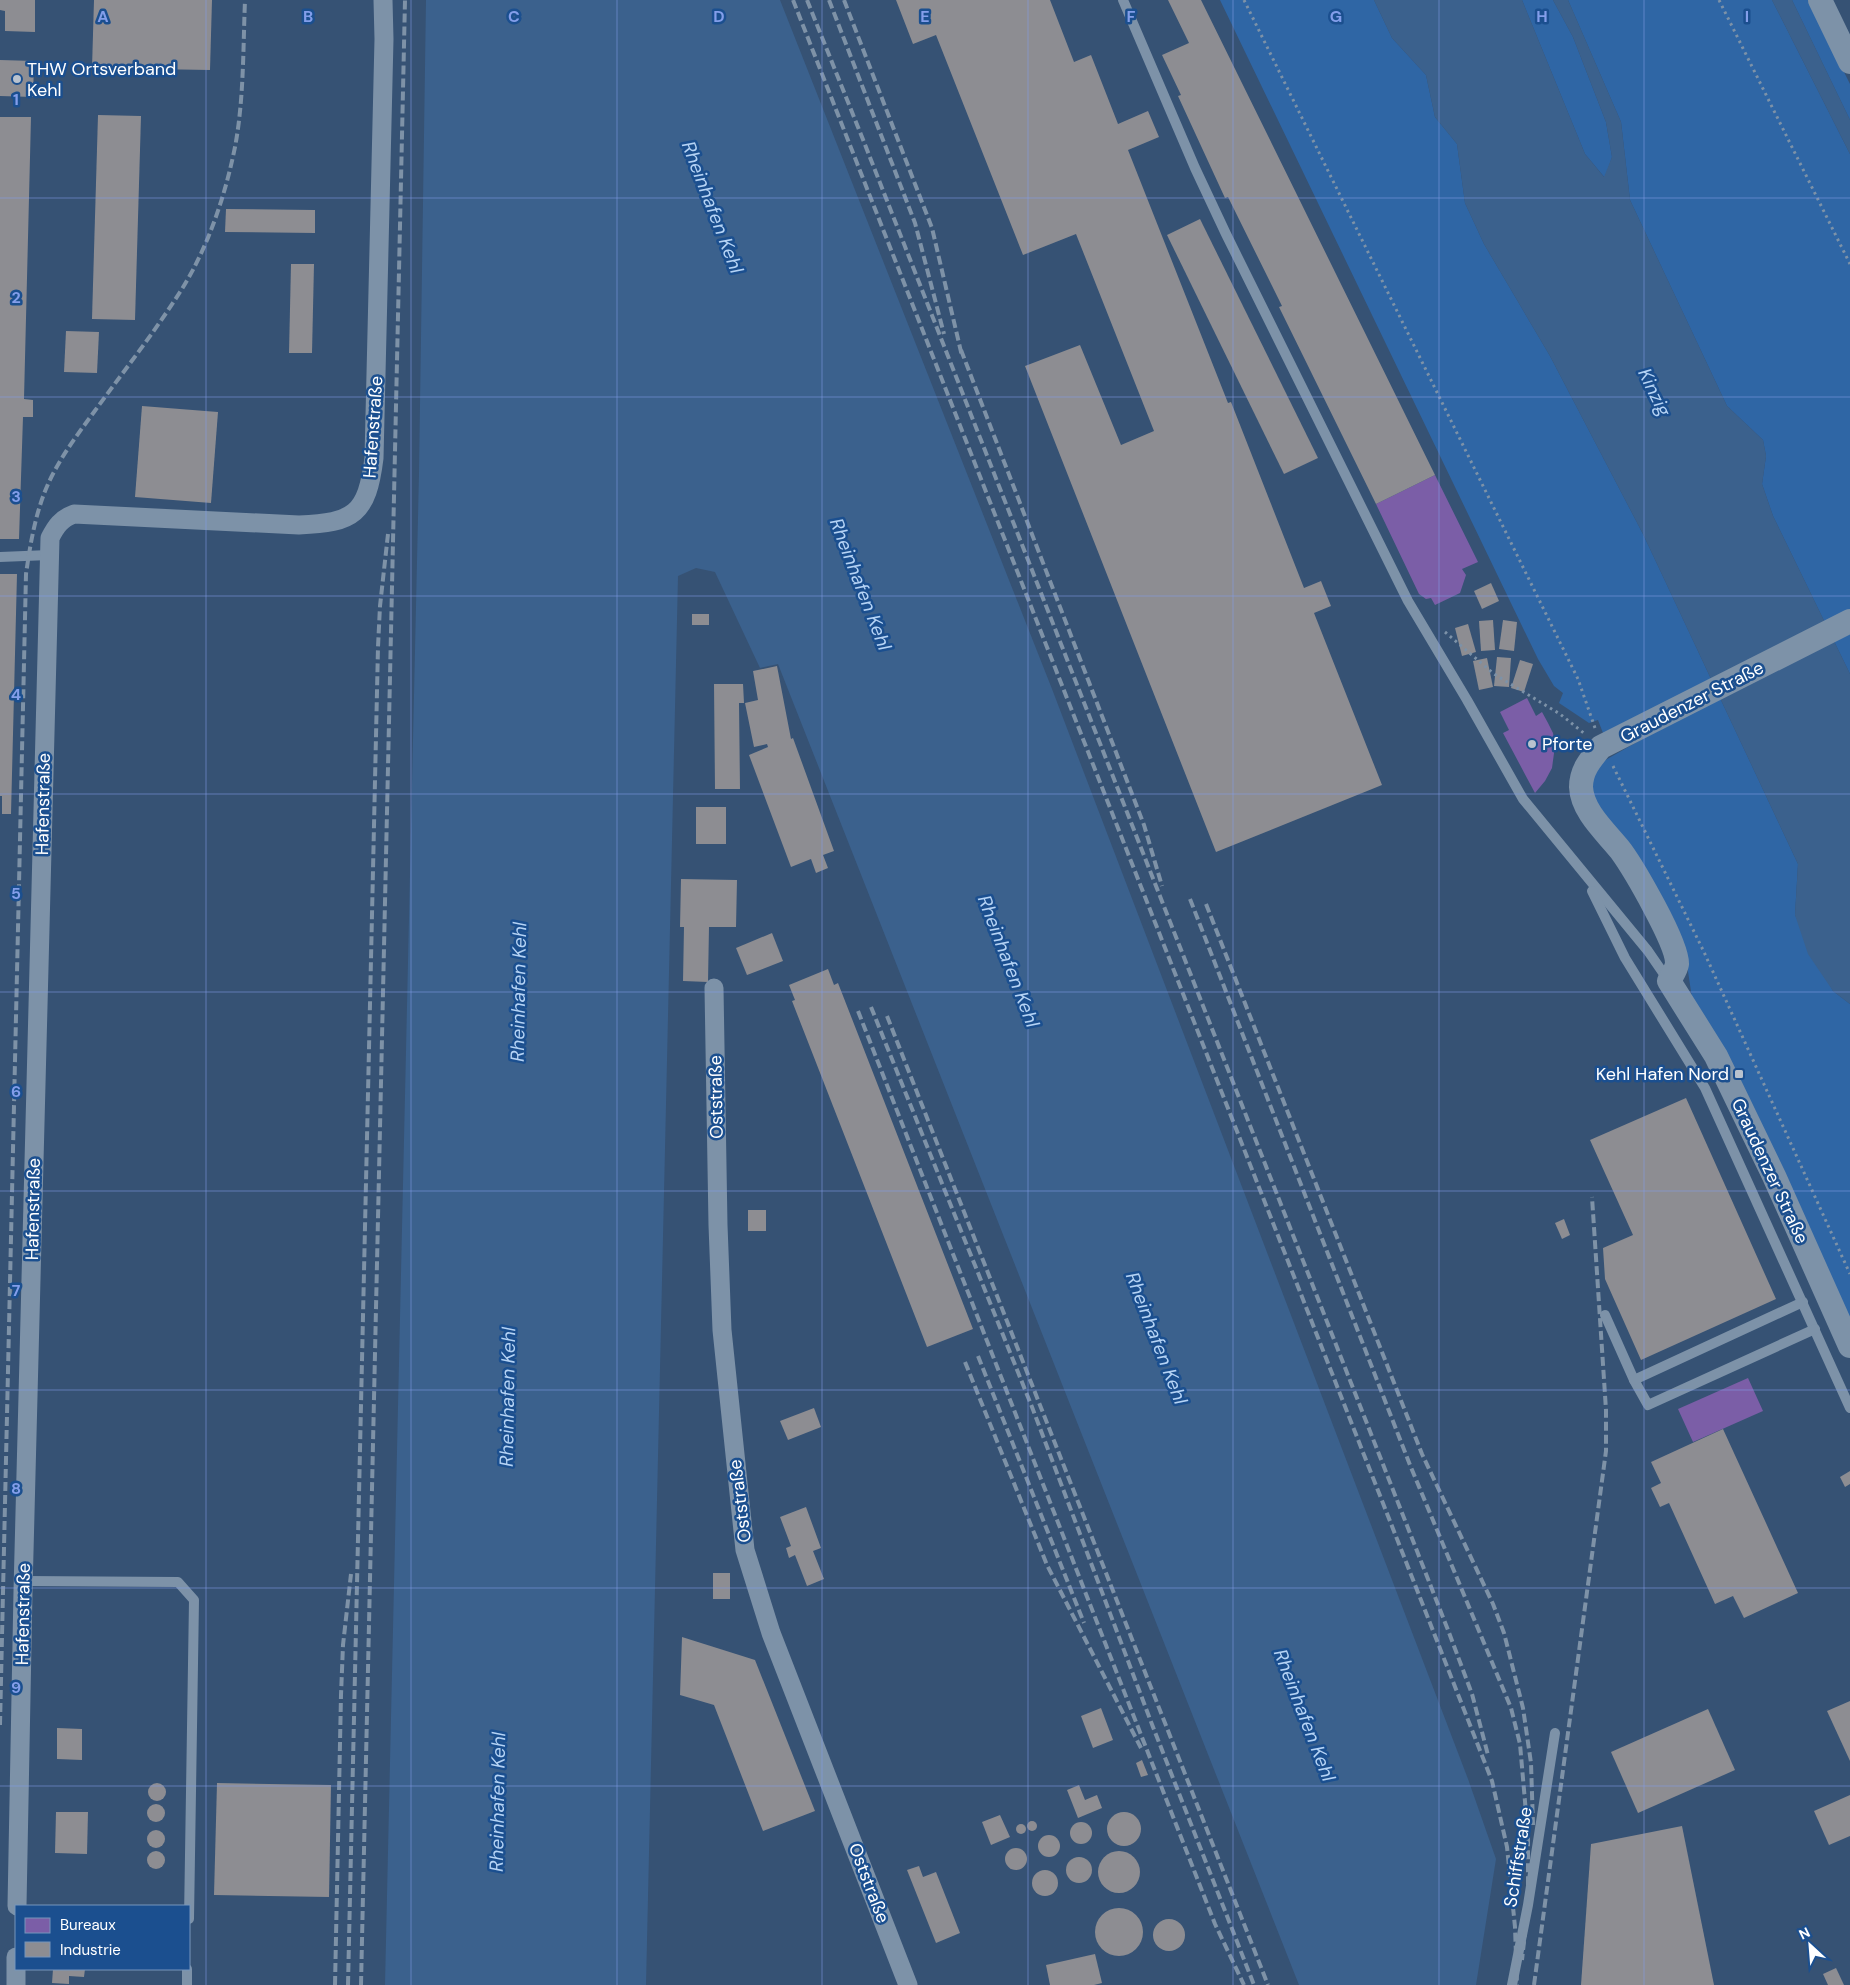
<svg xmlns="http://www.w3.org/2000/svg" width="1850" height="1985" font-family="'DM Sans',sans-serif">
<rect width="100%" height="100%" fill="#365274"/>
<g fill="#2f66a5">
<path d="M1220 0H1374L1392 38 1426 75 1435 117 1457 144 1465 203 1484 244 1550 356 1643 534 1798 864 1795 915 1833 991 1850 1004V1326L1692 998 1686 958 1599 811 1590 786 1595 766 1644 738 1603 733 1598 720 1589 723 1559 703 1563 693 1554 686 1538 659Z"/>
<path d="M1522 0H1553L1573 37 1606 122 1612 157 1605 178 1585 154Z"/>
<path d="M1568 0H1772L1850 154V674L1773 516 1762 484 1766 456 1763 440 1727 406 1630 200 1621 122Z"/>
<path d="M1792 0H1808L1850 84V120Z"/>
</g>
<g fill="#3b618d">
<path d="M426 0H780L1052 689 1468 1779 1496 1859 1476 1985H1299L778 664 760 668 715 572 696 568 678 576 646 1985H385L419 473Z"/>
<path d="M1374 0H1522L1585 154 1604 177 1612 157 1606 122 1573 37 1553 0H1568L1621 122 1630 200 1727 406 1763 440 1766 456 1762 484 1773 516 1850 674V1004L1833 991 1808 954 1795 915 1798 864 1643 534 1550 356 1484 244 1465 203 1457 144 1435 117 1426 75 1392 38Z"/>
<path d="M1772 0H1792L1850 120V154Z"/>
</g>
<g fill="#7b5ea7">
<path d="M1435 475 1478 562 1462 569 1466 575 1460 593 1435 605 1431 598 1426 599 1419 594 1376 504Z"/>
<path d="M1527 698 1536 716 1542 712 1548 723 1553 733 1555 746 1552 768 1545 781 1535 793 1503 733 1509 730 1500 712Z"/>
<path d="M1748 1378 1763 1411 1693 1442 1678 1409Z"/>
</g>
<g fill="#8d8d92">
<path d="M0 0H35V32L5 31V11L0 10Z"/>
<path d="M94 0H212L210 70 92 68Z"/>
<path d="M896 0H1050L1074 62 1091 55 1118 124 1148 111 1159 137 1128 150 1228 403 1231 402 1304 588 1321 581 1331 606 1314 613 1382 785 1216 852 1025 366 1080 345 1121 445 1154 431 1076 234 1023 255 936 35 913 44Z"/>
<path d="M1168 0H1201L1435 475 1376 504 1279 307 1282 306 1228 197 1225 198 1178 96 1181 95 1162 55 1189 43Z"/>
<path d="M0 60 34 61 33 97 0 96Z"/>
<path d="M98 115 141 116 135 320 92 319Z"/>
<path d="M0 117H31L24 399 33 400V417H23L19 539H0Z"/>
<path d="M226 209 315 210V233L225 232Z"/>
<path d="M1200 219 1318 458 1284 474 1167 235Z"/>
<path d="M291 264H314L312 353H289Z"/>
<path d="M66 331 99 332 97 373 64 372Z"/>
<path d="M142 406 218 412 211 503 135 497Z"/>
<path d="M0 574H17L11 814H2V796H0Z"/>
<path d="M1491 583 1499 601 1482 609 1474 591Z"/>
<rect x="692" y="614" width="17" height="11"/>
<path d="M1493 620 1495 650 1481 651 1479 621Z"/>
<path d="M1503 620 1517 622 1514 651 1499 649Z"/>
<path d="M1468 624 1476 652 1462 656 1455 628Z"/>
<path d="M1497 657 1511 658 1509 687 1494 686Z"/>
<path d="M1487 658 1493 687 1479 690 1473 661Z"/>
<path d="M1520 660 1533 664 1524 692 1511 688Z"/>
<path d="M777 666 791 739 793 738 834 851 823 855 828 868 816 873 811 859 791 867 749 755 768 747 767 744 754 747 745 703 758 700 753 671Z"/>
<path d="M714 684H743L744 703H739L740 789H715Z"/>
<rect x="696" y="807" width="30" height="37"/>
<path d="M681 879 737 880 736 927H709L708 982 683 981 684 927H680Z"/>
<path d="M772 933 783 961 747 975 736 948Z"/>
<path d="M828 969 834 985 838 983 973 1329 927 1347 792 1001 795 1000 789 985Z"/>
<path d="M1686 1098 1776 1299 1641 1360 1605 1279 1603 1248 1633 1235 1590 1140Z"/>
<rect x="748" y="1210" width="18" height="21"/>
<path d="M1564 1219 1570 1235 1562 1239 1555 1223Z"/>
<path d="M814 1408 821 1427 788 1440 780 1421Z"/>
<path d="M1723 1429 1798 1593 1744 1618 1733 1596 1715 1604 1669 1503 1660 1507 1651 1488 1661 1483 1651 1462Z"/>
<path d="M1850 1471V1484L1845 1487 1840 1477Z"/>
<path d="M806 1507 821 1548 813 1551 824 1579 807 1586 795 1555 789 1558 786 1548 791 1546 780 1517Z"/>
<rect x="713" y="1573" width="17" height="26"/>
<path d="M682 1637 755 1660 815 1811 763 1831 714 1705 680 1695Z"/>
<path d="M1850 1701V1761L1827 1711Z"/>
<path d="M1101 1708 1113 1740 1093 1748 1081 1716Z"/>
<path d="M1708 1709 1735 1770 1638 1813 1611 1752Z"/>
<path d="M57 1728 82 1729V1760L57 1759Z"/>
<path d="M1142 1760 1148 1775 1141 1777 1136 1763Z"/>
<circle cx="157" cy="1792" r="9"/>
<path d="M217 1783 331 1785 329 1897 214 1895Z"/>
<path d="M1079 1785 1085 1800 1097 1795 1102 1808 1078 1818 1067 1790Z"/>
<path d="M1850 1795V1836L1829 1845 1814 1811Z"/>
<circle cx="156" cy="1813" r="9"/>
<path d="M56 1812H88L87 1854 55 1853Z"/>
<circle cx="1124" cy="1829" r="17"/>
<path d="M1000 1815 1010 1837 991 1845 982 1822Z"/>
<circle cx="1032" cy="1826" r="5"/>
<circle cx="1081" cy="1833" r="11"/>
<circle cx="1021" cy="1829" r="5"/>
<path d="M1682 1826 1714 1985H1581L1591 1844Z"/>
<circle cx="156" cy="1839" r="9"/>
<circle cx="1049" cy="1846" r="11"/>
<circle cx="1016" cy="1859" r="11"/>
<circle cx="156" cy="1860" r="9"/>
<circle cx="1119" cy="1872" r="21"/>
<circle cx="1079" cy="1870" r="13"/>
<path d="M919 1866 923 1877 936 1872 960 1933 936 1943 907 1870Z"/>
<circle cx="1045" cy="1883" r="13"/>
<circle cx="1119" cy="1932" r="24"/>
<circle cx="1169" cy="1935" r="16"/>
<path d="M1095 1954 1102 1983 1094 1985H1050L1046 1965Z"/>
<path d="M1836 1968 1844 1985H1828L1823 1974Z"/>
<path d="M53 1969H85L84 1977 69 1976V1984L52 1983Z"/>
</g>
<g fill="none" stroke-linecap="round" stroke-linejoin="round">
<g stroke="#7d92a8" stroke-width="3" stroke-dasharray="2.5 4" stroke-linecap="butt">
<path d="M1244 0 1578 679 1595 728"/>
<path d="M1719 0 1850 264"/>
<path d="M1445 632 1494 674 1560 714 1585 734"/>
<path d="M1613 766 1704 952 1850 1274"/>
</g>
<g stroke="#7d92a8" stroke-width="10">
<path d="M1123 0 1195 168 1226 234 1408 601 1467 700 1523 799 1648 951 1668 980"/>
<path d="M0 557 49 555"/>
<path d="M1592 891 1625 958 1705 1088 1850 1408"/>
<path d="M1605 1315 1634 1380 1648 1405 1815 1329"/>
<path d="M1634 1380 1803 1302"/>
<path d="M24 1581 178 1582 194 1600 189 1919"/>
<path d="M187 1985V1969"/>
<path d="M1512 1985 1528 1905 1555 1733"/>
</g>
<g stroke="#7d92a8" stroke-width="19">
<path d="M714 988 718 1225 722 1330 745 1550 771 1633 908 1985"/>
<path d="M17 1906 23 1591 50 538C56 526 61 519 74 514L299 525C354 523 367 514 374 458L384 39 383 0"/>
<path d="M16 1985V1957"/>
</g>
<g stroke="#7d92a8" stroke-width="24">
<path d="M1820 0 1850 62"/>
<path d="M1850 621 1601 747C1591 759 1581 770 1581 787 1582 812 1607 833 1621 851 1634 869 1678 944 1677 964 1676 970 1672 975 1669 981L1716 1056 1774 1176 1850 1346"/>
</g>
<g stroke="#7e92a7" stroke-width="4" stroke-dasharray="9 4" stroke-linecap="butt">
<path d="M793 0 1492 1781 1507 1847 1515 1927 1517 1985"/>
<path d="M807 0 862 137 1448 1630 1472 1694 1488 1755"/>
<path d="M829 0 915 223 944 334"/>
<path d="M844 0 932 228 962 356"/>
<path d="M961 350 1144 825 1162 886"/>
<path d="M1190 899 1410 1465 1511 1708 1520 1744 1528 1836V1905L1522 1960"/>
<path d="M1206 904 1422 1454 1493 1604 1504 1633 1523 1708 1531 1763 1533 1825"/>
<path d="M871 1007 1032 1407 1153 1727 1254 1985"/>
<path d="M858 1011 1215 1924 1244 1985"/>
<path d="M887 1016 1268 1985"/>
<path d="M978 1356 1084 1623"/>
<path d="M965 1362 1047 1565 1141 1748"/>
<path d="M0 1725 26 574C31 539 37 503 54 472 65 451 80 431 94 412 123 372 154 333 180 292 207 250 225 197 235 147 244 99 243 49 245 0"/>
<path d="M335 1985 341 1695 343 1645 351 1574"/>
<path d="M348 1985 378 647 380 606 388 534"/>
<path d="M361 1985 405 0"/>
<path d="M1534 1985 1606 1451V1410L1592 1197"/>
</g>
</g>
<path fill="none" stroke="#839eea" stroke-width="1" stroke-opacity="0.55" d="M206 0V1985M411 0V1985M617 0V1985M822 0V1985M1028 0V1985M1233 0V1985M1439 0V1985M1644 0V1985M0 198H1850M0 397H1850M0 596H1850M0 794H1850M0 992H1850M0 1191H1850M0 1390H1850M0 1588H1850M0 1786H1850"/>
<g fill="#b9c2ce" stroke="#1b4f8f" stroke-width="2">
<circle cx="17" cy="79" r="5"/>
<circle cx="1532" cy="744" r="5"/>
<rect x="1734" y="1069" width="10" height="10" rx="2.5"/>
</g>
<g text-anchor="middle" stroke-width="5" stroke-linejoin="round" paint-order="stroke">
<g font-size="18" fill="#fff" stroke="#1b4f8f" text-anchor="start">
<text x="27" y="75">THW Ortsverband<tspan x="27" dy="21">Kehl</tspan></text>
<text x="1542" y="750">Pforte</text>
<text x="1729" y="1080" text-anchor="end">Kehl Hafen Nord</text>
</g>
<g font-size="18" fill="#fff" stroke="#1b4f8f">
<text transform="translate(373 427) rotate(-86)" y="6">Hafenstraße</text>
<text transform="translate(1692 702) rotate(-27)" y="6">Graudenzer Straße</text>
<text transform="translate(43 804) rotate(-89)" y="6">Hafenstraße</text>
<text transform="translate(716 1097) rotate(-91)" y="6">Oststraße</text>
<text transform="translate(1770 1171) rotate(65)" y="6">Graudenzer Straße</text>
<text transform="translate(33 1209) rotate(-89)" y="6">Hafenstraße</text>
<text transform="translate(740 1501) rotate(-97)" y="6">Oststraße</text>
<text transform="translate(23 1614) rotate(-89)" y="6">Hafenstraße</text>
<text transform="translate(1518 1857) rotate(-81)" y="6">Schiffstraße</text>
<text transform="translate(869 1883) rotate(69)" y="6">Oststraße</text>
</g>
<g font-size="19" font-style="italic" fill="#b5d3f5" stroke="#1b4f8f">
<text transform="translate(713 207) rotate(69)" y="7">Rheinhafen Kehl</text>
<text transform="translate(1655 392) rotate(64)" y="7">Kinzig</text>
<text transform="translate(861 584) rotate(69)" y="7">Rheinhafen Kehl</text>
<text transform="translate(1009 961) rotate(69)" y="7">Rheinhafen Kehl</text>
<text transform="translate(518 992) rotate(-89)" y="7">Rheinhafen Kehl</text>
<text transform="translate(1157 1338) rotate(69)" y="7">Rheinhafen Kehl</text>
<text transform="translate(507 1397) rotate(-89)" y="7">Rheinhafen Kehl</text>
<text transform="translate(1305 1715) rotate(69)" y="7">Rheinhafen Kehl</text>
<text transform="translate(497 1802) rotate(-89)" y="7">Rheinhafen Kehl</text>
</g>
</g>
<g font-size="16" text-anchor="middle" font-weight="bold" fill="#839eea" stroke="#1b4f8f" stroke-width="5" stroke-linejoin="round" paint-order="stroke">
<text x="103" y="22">A</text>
<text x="308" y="22">B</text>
<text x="514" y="22">C</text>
<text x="719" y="22">D</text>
<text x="925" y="22">E</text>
<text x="1131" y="22">F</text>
<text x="1336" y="22">G</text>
<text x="1542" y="22">H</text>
<text x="1747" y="22">I</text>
<text x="16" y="105">1</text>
<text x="16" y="303">2</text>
<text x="16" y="502">3</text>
<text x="16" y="700">4</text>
<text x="16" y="899">5</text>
<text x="16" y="1097">6</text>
<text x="16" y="1296">7</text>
<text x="16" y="1494">8</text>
<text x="16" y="1693">9</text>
</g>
<rect x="15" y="1905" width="175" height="65" fill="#1b4f8f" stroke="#7695bc"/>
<rect x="25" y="1918" width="25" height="15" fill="#7b5ea7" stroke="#7695bc"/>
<text x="60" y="1930" font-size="15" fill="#ffffff">Bureaux</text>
<rect x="25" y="1942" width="25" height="15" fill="#8d8d92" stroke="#7695bc"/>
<text x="60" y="1955" font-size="15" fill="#ffffff">Industrie</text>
<g transform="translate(1810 1945) rotate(334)" stroke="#1b4f8f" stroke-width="4" paint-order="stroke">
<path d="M0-4L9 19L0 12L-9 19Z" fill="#ffffff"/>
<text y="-8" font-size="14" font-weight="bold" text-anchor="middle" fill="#ffffff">N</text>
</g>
</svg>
